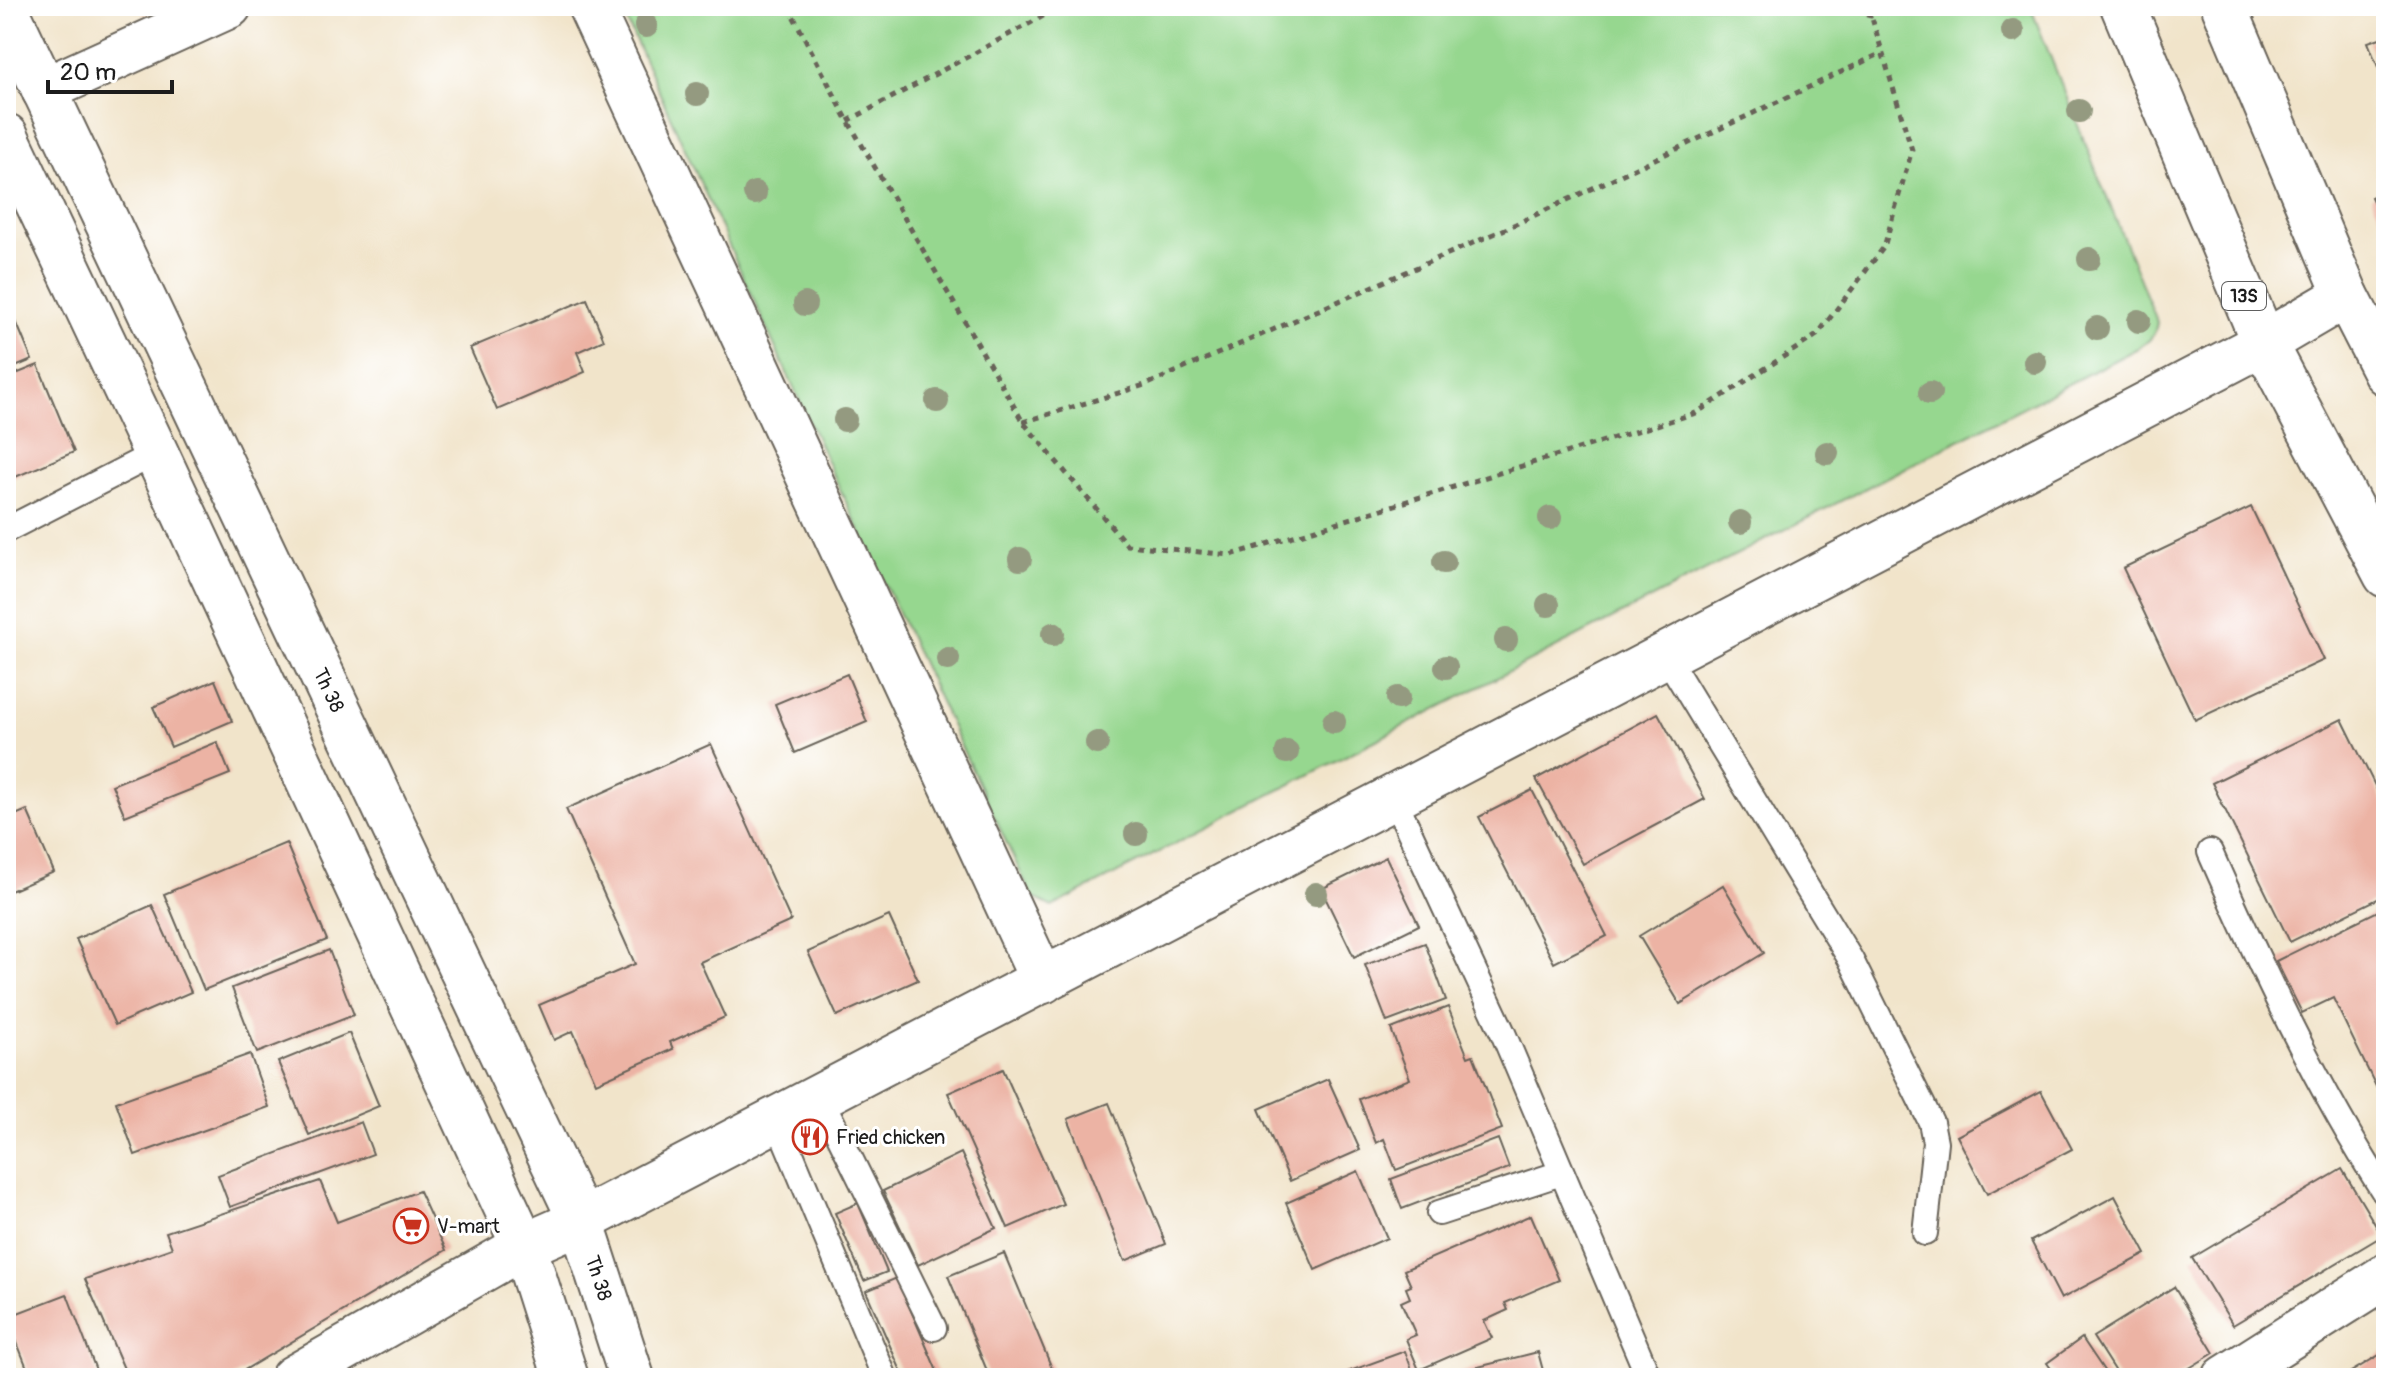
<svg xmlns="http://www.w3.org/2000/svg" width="2392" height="1384" font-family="Pangolin,sans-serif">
<rect width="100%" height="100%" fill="#fff"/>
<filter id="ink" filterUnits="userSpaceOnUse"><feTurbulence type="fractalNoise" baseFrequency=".0125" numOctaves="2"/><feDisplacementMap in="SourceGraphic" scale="16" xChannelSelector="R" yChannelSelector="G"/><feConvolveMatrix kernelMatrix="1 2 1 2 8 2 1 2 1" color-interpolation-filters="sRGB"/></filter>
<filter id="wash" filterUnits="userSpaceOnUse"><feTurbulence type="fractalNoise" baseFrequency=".006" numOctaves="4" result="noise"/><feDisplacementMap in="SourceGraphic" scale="32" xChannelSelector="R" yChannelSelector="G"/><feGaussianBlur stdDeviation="1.8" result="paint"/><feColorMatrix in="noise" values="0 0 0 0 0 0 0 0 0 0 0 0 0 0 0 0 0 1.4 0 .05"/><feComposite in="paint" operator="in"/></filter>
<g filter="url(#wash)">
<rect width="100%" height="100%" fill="#f1e4ca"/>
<path fill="#96d78f" stroke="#597a56" stroke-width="2" d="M620 6H2030L2157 322C2155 336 2150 341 2138 348L1052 907 1032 897 831 470Z"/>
<g id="blocks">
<g fill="#ecb3a4">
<path d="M140 6H162L144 15Z"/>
<path d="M2386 36V87L2368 42Z"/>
<path d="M2386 190V228L2371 197Z"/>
<path d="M6 297 32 360 6 371Z"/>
<path d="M587 299 604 340 577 352 585 372 497 410 470 348Z"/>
<path d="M38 365 74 452 6 481V378Z"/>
<path d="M2251 507 2324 660 2195 720 2123 568Z"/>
<path d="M847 674 867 722 795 753 775 704Z"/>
<path d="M215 680 232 721 171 747 153 707Z"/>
<path d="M1658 713 1705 799 1583 864 1536 779Z"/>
<path d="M2342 719 2386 808V895L2290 942 2212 783Z"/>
<path d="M217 742 230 774 125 816 112 785Z"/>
<path d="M711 744 791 921 700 962 725 1017 670 1042 673 1049 596 1083 573 1031 554 1040 539 1005 635 964 566 809Z"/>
<path d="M1532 790 1607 936 1554 963 1479 817Z"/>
<path d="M27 810 54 872 6 893V819Z"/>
<path d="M286 843 327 940 204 990 164 894Z"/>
<path d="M1386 857 1419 925 1354 957 1321 889Z"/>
<path d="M1723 885 1764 953 1680 1004 1639 936Z"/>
<path d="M152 905 191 992 115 1025 76 939Z"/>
<path d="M2386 907V1097L2382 1099 2333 998 2302 1013 2276 961Z"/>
<path d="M889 916 918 980 837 1016 808 952Z"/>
<path d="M1425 943 1446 1000 1387 1022 1365 965Z"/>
<path d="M329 950 354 1015 257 1053 232 988Z"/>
<path d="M1448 1007 1468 1057 1473 1055 1502 1129 1396 1170 1384 1139 1376 1143 1359 1099 1410 1079 1391 1029Z"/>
<path d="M349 1033 379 1106 309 1135 278 1062Z"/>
<path d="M250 1054 269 1107 135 1155 116 1102Z"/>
<path d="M1003 1069 1063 1204 1008 1228 948 1093Z"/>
<path d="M1328 1079 1360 1150 1290 1181 1259 1109Z"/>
<path d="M2041 1091 2072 1149 1987 1194 1957 1136Z"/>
<path d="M1109 1103 1166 1244 1125 1261 1068 1119Z"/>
<path d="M361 1122 373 1154 230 1207 218 1175Z"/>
<path d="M1498 1139 1509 1168 1402 1209 1391 1179Z"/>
<path d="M961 1153 996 1228 918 1265 883 1191Z"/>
<path d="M2342 1169 2382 1236 2233 1325 2192 1258Z"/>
<path d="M1358 1171 1387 1238 1315 1270 1286 1203Z"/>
<path d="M320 1181 337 1222 419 1191 446 1250 231 1378H128L85 1279 172 1248 166 1232Z"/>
<path d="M2115 1196 2146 1254 2061 1299 2031 1241Z"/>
<path d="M858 1203 887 1272 864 1281 835 1213Z"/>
<path d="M1531 1215 1559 1280 1505 1303 1508 1310 1484 1321 1492 1338 1419 1370 1406 1339 1416 1335 1401 1302 1410 1298 1406 1288 1411 1286 1404 1270Z"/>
<path d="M1004 1253 1056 1378H990L948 1276Z"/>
<path d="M897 1278 940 1378H904L866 1291Z"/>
<path d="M2174 1287 2214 1353 2173 1378H2119L2093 1337Z"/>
<path d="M67 1294 99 1378H31L7 1317Z"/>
<path d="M2082 1338 2109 1378H2058L2047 1363Z"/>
<path d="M1405 1351 1415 1378H1331Z"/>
<path d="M2386 1351V1378H2341Z"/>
<path d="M1538 1352 1545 1378H1463L1462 1371Z"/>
</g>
</g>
</g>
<g filter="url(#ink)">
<use href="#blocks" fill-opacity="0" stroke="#676259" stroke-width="2"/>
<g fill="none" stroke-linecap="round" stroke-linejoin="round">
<g stroke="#676259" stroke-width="28">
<g id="lane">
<path d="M6 530 156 453"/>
<path d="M1666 656 1851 960 1931 1122 1935 1142 1925 1233"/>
<path d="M1393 796 1503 1033 1649 1378"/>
<path d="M2210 852C2262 970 2316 1086 2386 1195"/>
<path d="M820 1097 934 1328"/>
<path d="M777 1120 885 1378"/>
<path d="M1439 1213 1561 1173"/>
</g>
</g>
<g stroke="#676259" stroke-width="48">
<g id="street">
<path d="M590 6 1043 981"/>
<path d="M44 90 229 6"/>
<path d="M293 1378 524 1246 581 1221 2264 343 2346 295"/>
<path d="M2225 1378 2386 1276"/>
</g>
</g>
<g stroke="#676259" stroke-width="48">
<g id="secondary">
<path d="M6 9 581 1221 632 1378"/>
<path d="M6 136 156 453 524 1246 566 1378"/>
</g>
</g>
<g stroke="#676259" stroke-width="48">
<g id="highway">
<path d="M2123 6 2264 343 2386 575"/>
<path d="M2224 6 2346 295 2386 373"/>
</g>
</g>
<g stroke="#676259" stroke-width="5" stroke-dasharray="6 6" stroke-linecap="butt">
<path d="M788 6 848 121 1023 422 1127 545 1231 555 1696 413 1817 335 1884 247 1912 150 1871 15"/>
<path d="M1831 6 1871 15 1894 6"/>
<path d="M848 121 1062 6"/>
<path d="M1023 422 1148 384 1503 230 1882 53"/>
</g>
<use href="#lane" stroke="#fff" stroke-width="24"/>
<use href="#street" stroke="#fff" stroke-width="44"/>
<use href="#secondary" stroke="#fff" stroke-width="44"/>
<use href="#highway" stroke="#fff" stroke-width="44"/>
</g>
<g fill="#949a80">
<circle cx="646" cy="26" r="12"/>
<circle cx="2013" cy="31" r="12"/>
<circle cx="697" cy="94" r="12"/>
<circle cx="2079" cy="111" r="12"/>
<circle cx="755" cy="193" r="12"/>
<circle cx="2089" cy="259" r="12"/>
<circle cx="805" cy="304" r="12"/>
<circle cx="2139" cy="321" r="12"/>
<circle cx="2097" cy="328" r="12"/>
<circle cx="2035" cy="362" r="12"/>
<circle cx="1930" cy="393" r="12"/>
<circle cx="937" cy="401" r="12"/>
<circle cx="845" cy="420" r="12"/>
<circle cx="1827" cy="453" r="12"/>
<circle cx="1550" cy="518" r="12"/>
<circle cx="1740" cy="522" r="12"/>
<circle cx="1020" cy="559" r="12"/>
<circle cx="1444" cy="562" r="12"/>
<circle cx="1548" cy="605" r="12"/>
<circle cx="1053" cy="634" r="12"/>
<circle cx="1506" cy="640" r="12"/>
<circle cx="948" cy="659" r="12"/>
<circle cx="1446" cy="667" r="12"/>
<circle cx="1398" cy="698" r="12"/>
<circle cx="1334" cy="722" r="12"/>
<circle cx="1097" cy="743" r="12"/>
<circle cx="1287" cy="752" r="12"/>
<circle cx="1136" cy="834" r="12"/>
<circle cx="1316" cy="894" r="12"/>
</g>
</g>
<defs>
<g id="restaurant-ring" transform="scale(1.8)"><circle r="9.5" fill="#fff" stroke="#c8321e" stroke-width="1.5"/><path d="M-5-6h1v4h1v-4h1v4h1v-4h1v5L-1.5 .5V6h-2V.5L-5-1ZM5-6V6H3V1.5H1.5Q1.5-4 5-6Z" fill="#c8321e"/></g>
<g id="supermarket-ring" transform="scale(1.8)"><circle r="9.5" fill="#fff" stroke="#c8321e" stroke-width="1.5"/><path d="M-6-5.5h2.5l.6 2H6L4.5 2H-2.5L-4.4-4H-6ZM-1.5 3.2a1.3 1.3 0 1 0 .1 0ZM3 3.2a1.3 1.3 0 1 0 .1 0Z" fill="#c8321e"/></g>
</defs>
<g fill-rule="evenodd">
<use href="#restaurant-ring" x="810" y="1137"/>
<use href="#supermarket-ring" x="411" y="1226"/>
</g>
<g text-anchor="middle" stroke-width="6" stroke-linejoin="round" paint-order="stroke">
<rect fill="#fff" stroke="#606060" stroke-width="2" x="2222" y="282" width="44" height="28" rx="6"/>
<g font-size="18" font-weight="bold" fill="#1c1c1c">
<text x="2244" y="302">13S</text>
</g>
<g font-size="20" fill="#1c1c1c" stroke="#fff">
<text transform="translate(329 690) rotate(65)" y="7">Th 38</text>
<text transform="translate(599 1278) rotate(72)" y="7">Th 38</text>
</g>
<g font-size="20" fill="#1c1c1c" stroke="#fff" text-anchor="start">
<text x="836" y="1144">Fried chicken</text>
<text x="437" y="1233">V-mart</text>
</g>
</g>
<rect width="2392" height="1384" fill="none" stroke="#fff" stroke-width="32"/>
<path d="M48 80v12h124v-12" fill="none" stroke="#1c1c1c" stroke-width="4"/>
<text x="60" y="80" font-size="24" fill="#1c1c1c" stroke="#ffffff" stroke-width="6" paint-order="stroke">20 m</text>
</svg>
